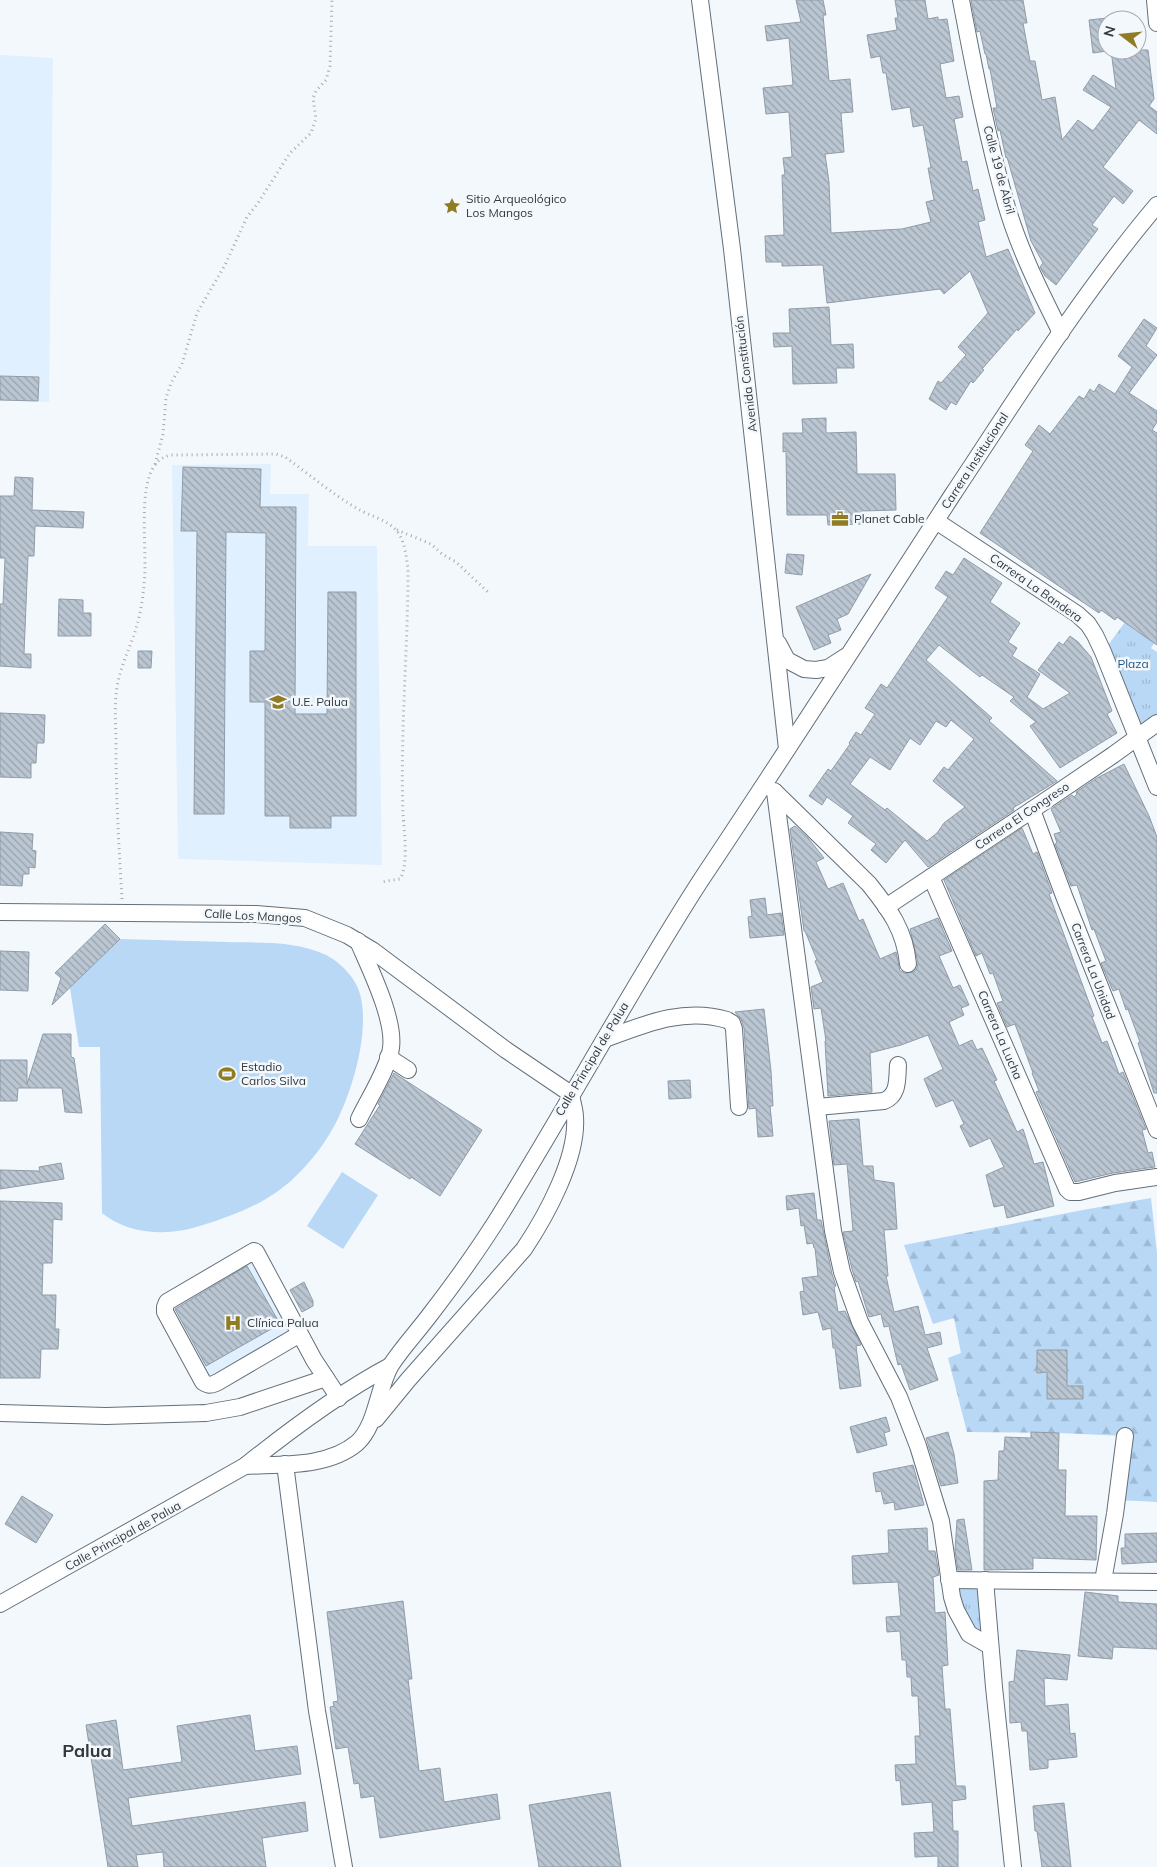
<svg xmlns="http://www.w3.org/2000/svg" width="1157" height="1867" font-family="Mulish,sans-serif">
<defs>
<pattern id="grass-tufts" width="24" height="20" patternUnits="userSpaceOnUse" patternTransform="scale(1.25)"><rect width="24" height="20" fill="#b8d8f6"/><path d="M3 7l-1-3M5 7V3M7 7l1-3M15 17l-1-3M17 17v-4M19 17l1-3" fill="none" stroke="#9fbad4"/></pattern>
<pattern id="forest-firs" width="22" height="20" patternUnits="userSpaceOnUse" patternTransform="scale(1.25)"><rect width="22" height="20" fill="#b8d8f6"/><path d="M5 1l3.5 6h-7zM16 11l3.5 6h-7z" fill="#9fbad4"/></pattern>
<pattern id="building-back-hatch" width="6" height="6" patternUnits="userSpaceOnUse" patternTransform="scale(1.25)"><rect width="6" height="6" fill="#bac6d2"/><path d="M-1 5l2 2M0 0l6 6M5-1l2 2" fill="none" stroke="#98a2ac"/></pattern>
</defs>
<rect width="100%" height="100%" fill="#f3f8fd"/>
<g fill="#e1f0fe">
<path d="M0 55 53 58 49 402 0 400Z"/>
<path d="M271 464 270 494H309L308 546H377L382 865 178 859 172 465Z"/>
<path d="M252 1251 300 1334 212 1385 167 1302Z"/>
</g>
<g fill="url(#grass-tufts)">
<path d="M1128 618 1129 625 1136 631 1157 639 1151 648 1157 652V723L1137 738 1103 652Z"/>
<path d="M949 1580H985L990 1646 978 1640Z"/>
</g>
<path fill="url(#forest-firs)" d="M1151 1198 1157 1253V1502L1117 1500 1125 1436 1059 1433 967 1432 948 1358 961 1353 954 1318 933 1324 904 1245 1083 1210Z"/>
<g fill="#b8d8f6">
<path d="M120 939C155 940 190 941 226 942 258 943 296 940 326 955 340 962 356 978 360 994 371 1033 350 1102 329 1135 320 1150 308 1164 296 1176 271 1201 236 1215 203 1225 171 1236 130 1236 102 1213L100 1047H79L70 988Z"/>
<path d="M342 1172 378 1195 343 1249 307 1226Z"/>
</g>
<g fill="url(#building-back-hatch)" stroke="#909ca7" fill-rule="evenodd">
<path d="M796 0H823L826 15H823L829 81 850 79 853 112 841 113 844 152 825 154 829 182 831 233 902 229 931 222 926 202 934 200 928 168H931L923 125 913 127 910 107 892 110 886 73H883L880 56 871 58 867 35 897 30 895 18H898L895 0H925L928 19 938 17V20L947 19 954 61 940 64 946 98 959 96 963 117 954 119 962 162 967 161 973 191 978 189 985 220 978 222 986 257 1008 249 1035 313 1018 331 1017 329 982 369 984 370 973 383 971 381 956 405 951 402 946 410 929 399 938 381 941 383 966 355 958 347 988 313 970 271 944 294 940 289 827 303 823 265 782 266V262H766L765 236 784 235 782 175H785L783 158 792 157 789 112 766 114 763 88 793 85 789 38 767 41 765 26 801 22Z"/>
<path d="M971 0H1023L1027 23H1023L1030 61H1035L1042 100 1055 97 1062 140 1078 120 1093 131 1111 107 1083 90 1093 75 1116 89 1111 50H1148L1154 99 1149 106 1157 112V134L1139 120 1103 167 1133 191 1123 204 1114 196 1092 225 1098 229 1056 285 1045 276 1040 267 1043 263 1031 241 1007 157 1006 158 1000 130 998 131 993 108H997L990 69H989L986 54H985L980 31 977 32Z"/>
<path d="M1107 18V51L1093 53 1089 20Z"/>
<path d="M829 307 831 345 853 344 854 368H836L837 383 793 384 792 346 774 347 773 333H790L789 309Z"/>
<path d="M1144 319 1157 328 1146 346 1157 355 1129 393 1157 411V422L1152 430 1157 433V645L1117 617 1115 620 1101 610 1099 613 980 533 1033 451 1025 445 1039 425 1050 434 1079 396 1084 399 1090 389 1094 392 1099 384 1115 394 1132 367 1118 356Z"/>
<path d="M0 376 39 377 38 401 0 400Z"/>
<path d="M826 418V433L856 432 857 474H895L896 510 862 511 863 524 828 525 827 515H787L786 451 783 452V433H803L802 419Z"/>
<path d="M183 467 261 469 260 507H296L295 714H327L328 592H356V816H331V828H290V816H265V702H250V651H265L266 533 226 532 224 814H194L197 531H181Z"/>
<path d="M15 477 33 478 32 510 84 512 83 528 35 526 34 556H28L24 654H31V668L0 666V604H3L5 558H0V496H14Z"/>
<path d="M787 554 804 555 802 575 785 573Z"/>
<path d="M964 558 1002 583 990 602 1020 623 1008 642 1017 648 1012 656 1040 674 1027 697 1043 709 1070 693 1038 670 1059 642 1063 645 1070 636 1078 642 1091 657 1112 711 1107 714 1117 733 1060 768 1030 726 1036 722 1010 701 1014 697 982 675 980 677 939 645 926 660 992 718 989 721 1057 781 1013 808 1014 810 928 867 905 840 886 863 871 850 876 844 848 823 853 816 827 797 822 805 809 796 828 769 831 771 850 744 849 743 856 732 861 735 875 714 865 708 881 684 887 688 948 597 935 588 946 571 953 575ZM951 720 974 739 948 770 944 767 933 781 965 807 944 823 937 833 927 841 887 808 885 810 850 784 870 757 890 770 910 738 920 745 936 721 946 727Z"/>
<path d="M871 574 848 614 837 619 841 630 828 635 831 643 814 650 796 607Z"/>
<path d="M59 599 83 600V613H91V636H58Z"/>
<path d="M138 651H152L151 668H138Z"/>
<path d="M0 713 45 715 44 743H37L36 763H31V778L0 777Z"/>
<path d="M1124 764 1149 816 1157 837V1093H1154L1138 1043 1140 1042 1128 1009 1126 1010 1119 989 1113 991 1101 963 1106 961 1094 929 1092 930 1077 885 1071 886 1055 844 1057 843 1054 834 1061 832 1051 809 1072 795 1074 797 1077 794 1076 792 1097 778Z"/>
<path d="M795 826 808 838 824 858 816 862 828 889 843 883 859 921 863 919 880 959 896 952 900 971 905 973 914 972 917 968 918 963 910 929 938 918 952 951 939 956 953 988 960 985 969 1005 961 1008 964 1015 949 1022 959 1046 972 1040 977 1050 982 1048 997 1080 994 1081 1017 1132 1023 1129 1034 1164 1043 1162 1054 1206 1007 1218 1004 1205 994 1207 986 1175 1004 1167 990 1138 970 1147 960 1126 964 1124 953 1100 936 1107 924 1079 943 1069 928 1035 901 1045 870 1053 872 1092 828 1096 825 1041H826L821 1008 814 1009 811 987 823 982 815 961 817 960 805 931H804L790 829Z"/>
<path d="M1022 828 1033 854 1037 852 1052 893 1049 894 1094 1016 1092 1017 1102 1043 1107 1041 1119 1074 1123 1072 1146 1129 1142 1130 1148 1153 1152 1152 1155 1167 1113 1173 1075 1182 1036 1092 1039 1091 1032 1073H1033L1015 1024 1007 1027 997 1003 1003 1001 993 973 990 974 982 953 976 956 944 880Z"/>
<path d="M0 832 33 834 32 850 36 851 35 868 29 867V874H23L22 886 0 885Z"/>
<path d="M765 898 767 915 781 913 784 935 750 938 748 917 752 916 750 900Z"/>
<path d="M105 924 120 939 52 1005 61 978 55 973Z"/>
<path d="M0 951 29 952 28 991 0 990Z"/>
<path d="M764 1009 771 1071 773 1106H770L773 1136 758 1137 756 1108 749 1109 744 1028 741 1019 735 1012Z"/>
<path d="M43 1034H71V1057L74 1058 82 1113 65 1112 62 1088H18L17 1101H0V1060H27V1084Z"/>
<path d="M394 1073 482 1130 440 1196 411 1177 410 1179 355 1144 380 1105 378 1104Z"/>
<path d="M690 1080 691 1098 669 1099 668 1081Z"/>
<path d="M859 1119 863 1166H873L874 1180 894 1183 897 1229 884 1230 888 1276H886L894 1312 918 1306 925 1335 940 1332 942 1344 927 1348 938 1380 910 1390 901 1364 898 1365 889 1326 884 1327 881 1314 869 1317 858 1281 856 1282 852 1269 843 1232 853 1231 847 1164 834 1165 829 1121Z"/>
<path d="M61 1163 64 1179 0 1189V1170L40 1171 39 1167Z"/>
<path d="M814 1193 817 1220H821L832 1274 836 1286 834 1287 838 1312 845 1311 861 1345 856 1346 861 1386 840 1389 835 1348H833L831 1328 823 1330 818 1312 803 1315 800 1292 804 1291 802 1278 818 1276 815 1248H814L813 1243 807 1244 804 1225 801 1226 799 1208 787 1210 786 1196Z"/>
<path d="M0 1201 62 1203V1220L53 1219 52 1263H43L42 1295H56L55 1329H59L58 1349H41L40 1378H0Z"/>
<path d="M247 1266 280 1324 206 1366 175 1309Z"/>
<path d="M304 1282 313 1301V1306L302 1312 290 1290Z"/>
<path d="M1037 1350H1067V1386H1083V1399H1047V1372L1037 1373Z"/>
<path d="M886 1417 890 1431 884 1433 887 1445 857 1453 850 1427Z"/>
<path d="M948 1432 954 1454 958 1483 941 1486 926 1438Z"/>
<path d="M1031 1432 1059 1433 1058 1470H1066L1065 1516H1097L1096 1560 1033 1558V1569L984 1570V1481L998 1480 999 1451H1004L1005 1437 1031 1438Z"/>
<path d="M913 1465 924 1505 895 1510 894 1502 884 1504 881 1491 876 1492 873 1473Z"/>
<path d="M22 1496 53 1515 36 1543 5 1524Z"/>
<path d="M964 1519 972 1570H958L955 1550 957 1520Z"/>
<path d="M927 1528 928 1551H935L939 1575 933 1577 935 1613 945 1612 948 1665 942 1666 945 1709H950L956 1786H965L966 1799 952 1801 953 1831H958V1867H938V1856L915 1857 914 1833 934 1832 932 1802 902 1805 900 1780 896 1781 895 1765 916 1764 915 1736H920L918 1696H912L911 1677H907L906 1660H902L900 1631 887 1632 886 1617 901 1616 898 1582 853 1584 852 1556 889 1553 888 1530Z"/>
<path d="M1157 1533V1562L1122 1564 1121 1548H1125V1534Z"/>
<path d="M1085 1592 1118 1596V1602L1157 1604V1649L1113 1647 1112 1659 1078 1656Z"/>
<path d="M403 1601 412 1679H408L419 1771 440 1768 444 1802 497 1794 500 1819 380 1838 374 1796 361 1798 359 1783 354 1784 348 1747 336 1749 330 1707 334 1706 333 1702 338 1701 327 1612Z"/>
<path d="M1017 1650 1070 1655 1067 1680 1044 1678 1045 1706 1068 1704 1070 1734 1075 1733 1077 1757 1048 1760V1768L1030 1770 1027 1731H1022L1021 1722 1010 1723 1009 1682 1014 1681Z"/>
<path d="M250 1715 255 1751 297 1746 301 1774 128 1798 132 1826 305 1802 308 1831 262 1838 266 1867H164L163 1852 136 1855 138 1867H108L86 1725 116 1720 123 1770 182 1762 177 1726Z"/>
<path d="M610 1792 621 1867H539L529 1805Z"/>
<path d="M1064 1803 1071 1867H1042L1037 1831H1035L1033 1806Z"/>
</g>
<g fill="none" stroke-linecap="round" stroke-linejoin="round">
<g stroke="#636f79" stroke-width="18">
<g id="minor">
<path d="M700 0 732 249 787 749"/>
<path d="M961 0C974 68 987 137 1006 204 1019 249 1040 291 1061 333"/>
<path d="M1155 0 1157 23"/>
<path d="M936 521 1077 614 1088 624 1095 635 1103 652 1157 787"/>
<path d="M778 643 787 660 804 669 816 670 828 668 845 657"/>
<path d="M774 791 869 884C890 910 905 931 908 964"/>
<path d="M775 792 833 1231 842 1272 860 1322 899 1397 918 1446 941 1521 952 1597 956 1610 969 1634 990 1646"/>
<path d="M1032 810 1064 896 1157 1130"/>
<path d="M931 877 1067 1189 1070 1192H1079L1115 1183 1157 1177"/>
<path d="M886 907 1026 814 1113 755 1157 723"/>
<path d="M0 912 256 914 305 918 347 935 372 950 506 1050 571 1094C572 1102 575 1110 575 1117 578 1158 546 1216 524 1249L408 1380 376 1419"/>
<path d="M358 941C370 969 395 1019 391 1048 389 1067 368 1100 359 1119"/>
<path d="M605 1039C645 1024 684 1007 727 1020L732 1023 734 1029 739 1107"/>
<path d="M388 1057 408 1070"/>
<path d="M817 1107 884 1101C899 1095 897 1079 898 1065"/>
<path d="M300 1334 218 1382C212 1385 209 1386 203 1382L165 1312V1307L167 1302 254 1251 256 1252 314 1360 339 1398"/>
<path d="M0 1413 106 1416 206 1413 240 1407 326 1378"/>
<path d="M285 1464 317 1711 344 1867"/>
<path d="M245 1466C281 1464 327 1468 357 1443 377 1425 378 1386 391 1365 402 1348 417 1332 429 1316 456 1281 482 1245 505 1207 571 1100 631 989 699 883 785 754 869 624 953 494 1018 396 1081 295 1157 205"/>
<path d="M949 1580 1157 1582"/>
<path d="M985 1580 994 1687 1013 1867"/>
<path d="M1103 1581 1115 1514 1125 1436"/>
<path d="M0 1604 245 1466C290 1430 339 1393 390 1366"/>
</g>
</g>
<g stroke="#a6abb0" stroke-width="3" stroke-dasharray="1 4" stroke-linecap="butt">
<path d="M155 464 163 434 166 398 171 383 182 364 197 313 225 265 247 217 258 203 290 153 311 133 316 119 313 98 316 91 326 80 330 66 332 0"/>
<path d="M397 530 431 544 442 554 456 562 490 594"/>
<path d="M122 899C119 849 116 798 116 747 116 727 114 707 117 687 120 667 130 648 136 629 140 615 143 599 144 584 148 554 137 488 155 465 159 459 164 457 170 455L276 454 285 457C309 474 332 494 358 509 370 516 385 519 395 529 405 539 406 556 408 569 408 651 400 733 403 814 404 831 409 864 400 879L381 882"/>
</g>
<use href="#minor" stroke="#fff" stroke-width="16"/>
</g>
<defs>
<g id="sight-bare" transform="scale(1.35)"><path d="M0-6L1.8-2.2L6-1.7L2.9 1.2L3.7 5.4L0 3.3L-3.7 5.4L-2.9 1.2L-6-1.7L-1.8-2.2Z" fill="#907d23" stroke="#f3f8fd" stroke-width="2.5" paint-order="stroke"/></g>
<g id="office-bare" transform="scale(1.35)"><path d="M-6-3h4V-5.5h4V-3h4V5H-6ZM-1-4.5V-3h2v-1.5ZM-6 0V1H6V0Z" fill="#907d23" stroke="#f3f8fd" stroke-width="2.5" paint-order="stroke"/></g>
<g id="school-bare" transform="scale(1.35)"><path d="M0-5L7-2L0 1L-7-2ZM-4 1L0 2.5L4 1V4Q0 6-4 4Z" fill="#907d23" stroke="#f3f8fd" stroke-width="2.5" paint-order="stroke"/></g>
<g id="stadium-bare" transform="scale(1.35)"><path d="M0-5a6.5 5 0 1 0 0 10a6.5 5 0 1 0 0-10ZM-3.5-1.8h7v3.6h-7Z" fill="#907d23" stroke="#f3f8fd" stroke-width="2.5" paint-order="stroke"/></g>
<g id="hospital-bare" transform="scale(1.35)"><path d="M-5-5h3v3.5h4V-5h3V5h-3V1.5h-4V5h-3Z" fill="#907d23" stroke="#f3f8fd" stroke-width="2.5" paint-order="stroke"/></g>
</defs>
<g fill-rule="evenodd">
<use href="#sight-bare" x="452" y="206"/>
<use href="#office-bare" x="840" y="519"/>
<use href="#school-bare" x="278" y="702"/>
<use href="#stadium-bare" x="227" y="1074"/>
<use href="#hospital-bare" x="233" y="1323"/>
</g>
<g text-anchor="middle" stroke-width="5" stroke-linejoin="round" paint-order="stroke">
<g font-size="12" fill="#33383d" stroke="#f3f8fd">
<text transform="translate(999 170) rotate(75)" y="4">Calle 19 de Abril</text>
<text transform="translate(746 374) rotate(-97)" y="4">Avenida Constitución</text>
<text transform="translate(975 461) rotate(-57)" y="4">Carrera Institucional</text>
<text transform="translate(1036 588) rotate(35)" y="4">Carrera La Bandera</text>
<text transform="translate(1022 816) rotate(-34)" y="4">Carrera El Congreso</text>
<text transform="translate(253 916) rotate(3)" y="4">Calle Los Mangos</text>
<text transform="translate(1093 971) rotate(69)" y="4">Carrera La Unidad</text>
<text transform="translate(1000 1035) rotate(67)" y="4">Carrera La Lucha</text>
<text transform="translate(592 1059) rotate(-59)" y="4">Calle Principal de Palua</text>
<text transform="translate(123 1536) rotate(-29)" y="4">Calle Principal de Palua</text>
</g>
<g font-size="12" fill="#33383d" stroke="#f3f8fd" text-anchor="start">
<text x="466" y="203">Sitio Arqueológico<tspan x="466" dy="14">Los Mangos</tspan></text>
<text x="854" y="523">Planet Cable</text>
<text x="292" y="706">U.E. Palua</text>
<text x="241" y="1071">Estadio<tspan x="241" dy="14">Carlos Silva</tspan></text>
<text x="247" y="1327">Clínica Palua</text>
</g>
<g font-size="12" fill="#22547e" stroke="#f3f8fd">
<text x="1133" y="668">Plaza</text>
</g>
<g font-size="18" font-weight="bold" fill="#33383d" stroke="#f3f8fd">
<text x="87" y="1757">Palua</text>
</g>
</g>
<g transform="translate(1122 35) rotate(286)"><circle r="24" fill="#f3f8fd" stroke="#a6abb0"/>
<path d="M0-4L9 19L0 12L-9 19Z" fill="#907d23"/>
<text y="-8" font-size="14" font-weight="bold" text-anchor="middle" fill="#33383d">N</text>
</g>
</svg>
